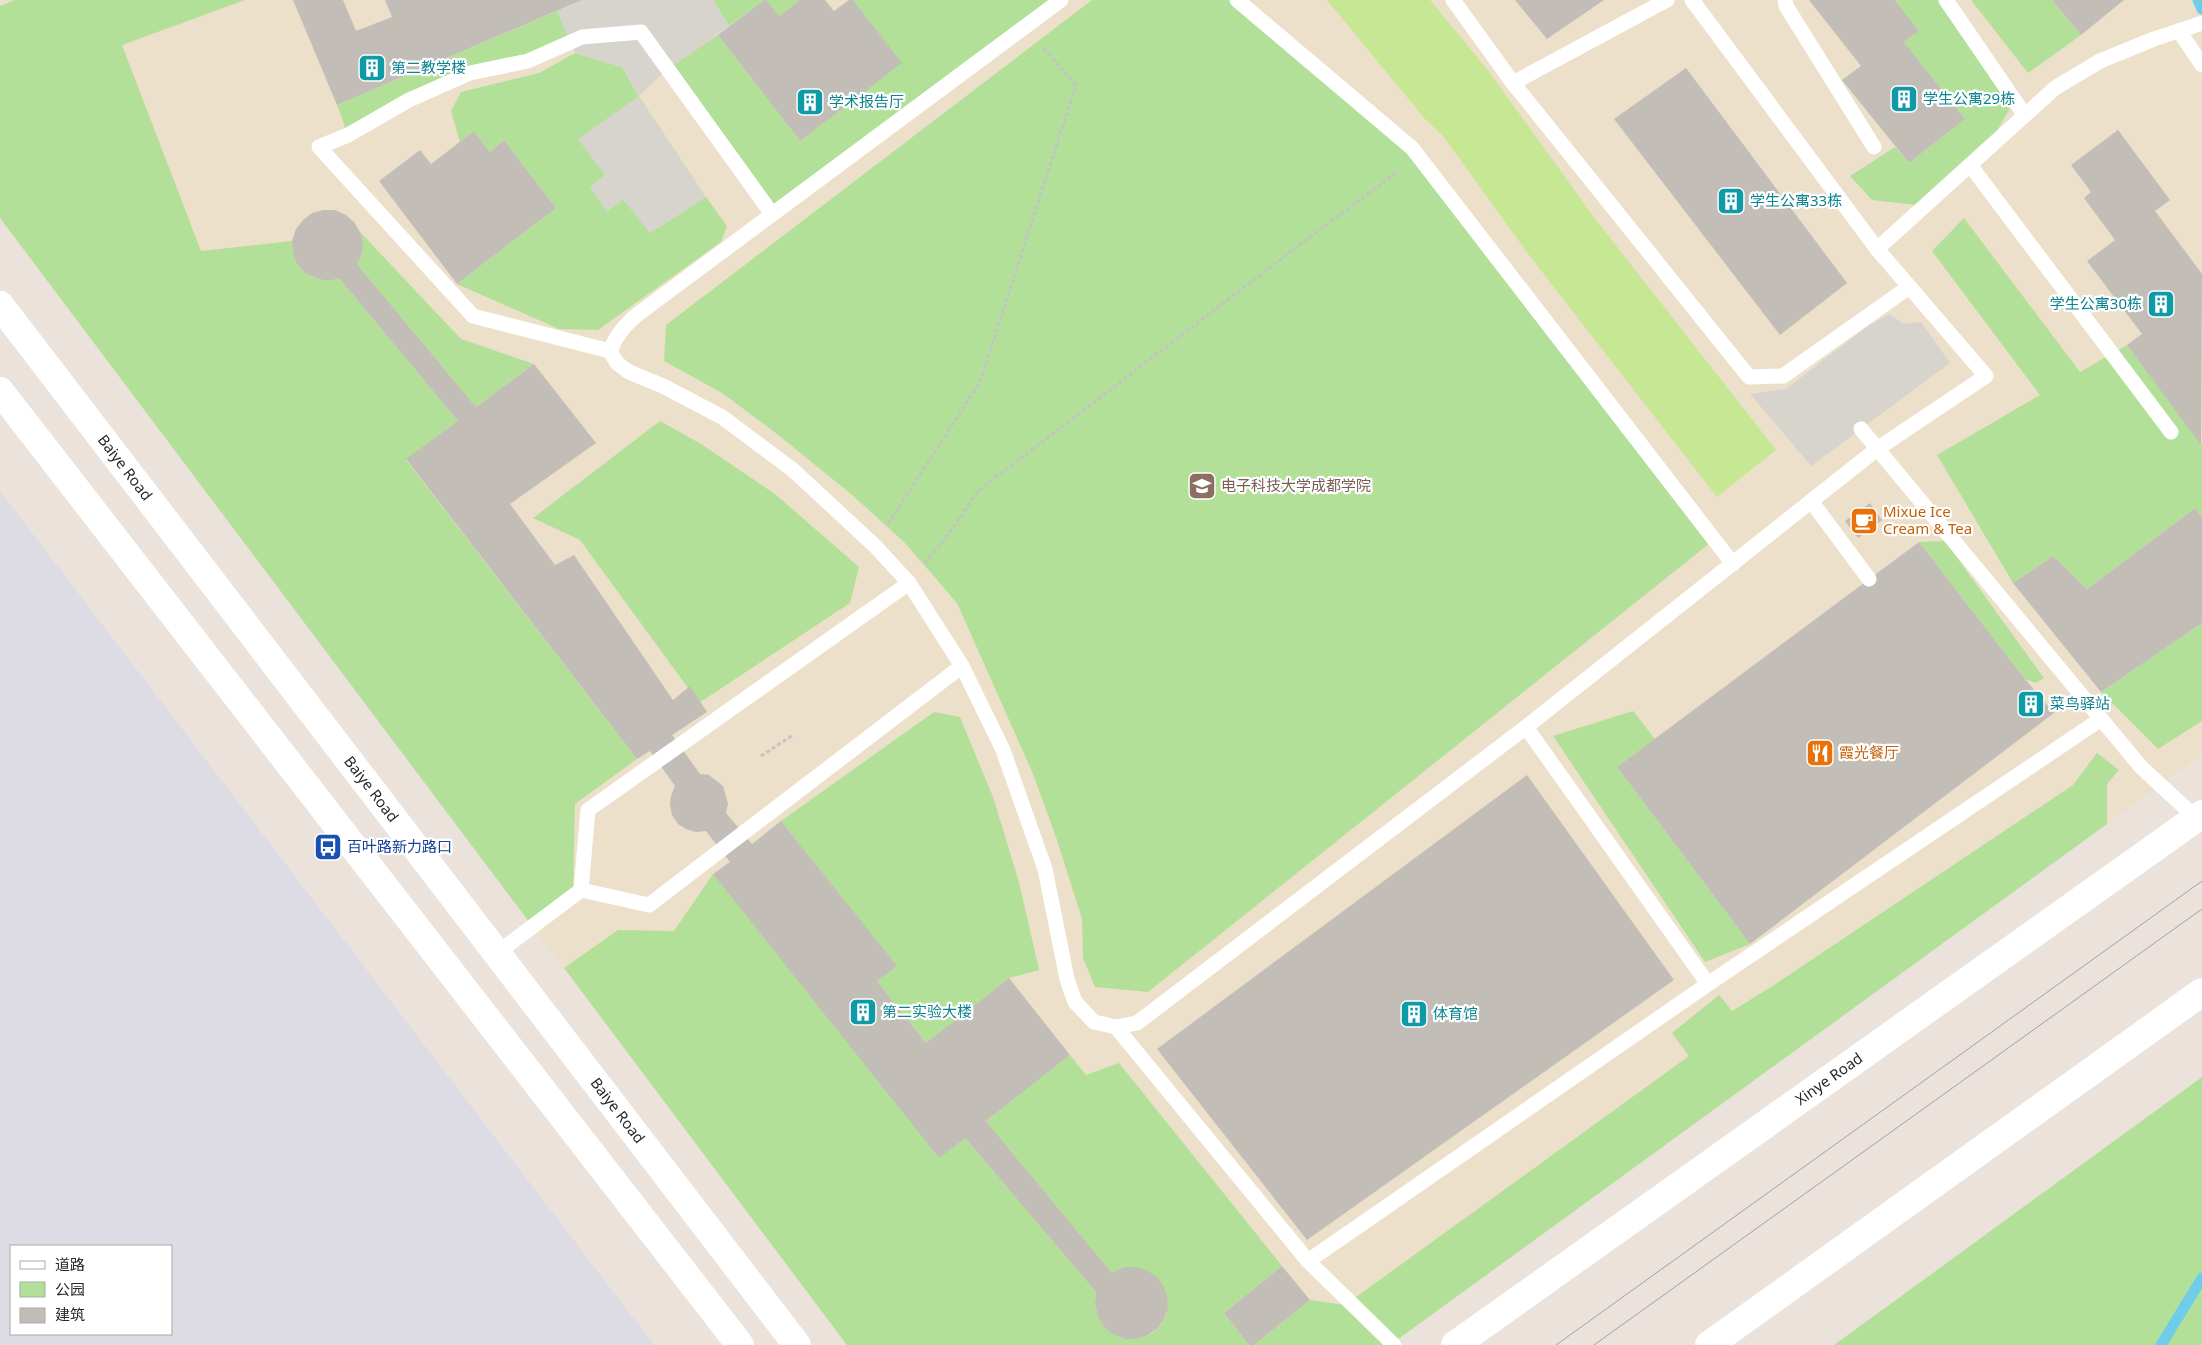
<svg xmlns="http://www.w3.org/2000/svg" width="2202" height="1345" font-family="'Noto Sans','Noto Sans SC',sans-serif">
<rect width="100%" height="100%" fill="#ebe3db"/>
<path fill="#dddbe3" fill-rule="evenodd" d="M0 491 353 952 654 1345H0ZM11 1246H171V1334H11Z"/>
<path fill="#ece0ca" d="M0 0H2202V755L1390 1345H847L0 218Z"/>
<g fill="#b3e098">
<path d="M15 0H245L122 45 201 251 292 241C294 270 310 284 339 278L458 421 406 460 637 759 575 804 573 896 533 927 0 218V6Z"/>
<path d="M713 0H764L729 26Z"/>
<path d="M766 0H800L779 16Z"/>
<path d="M853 0H1061L772 214 667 69 718 35 800 141 901 63Z"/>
<path d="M1092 0H1233L1412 148 1710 543 1148 992 1095 987 1083 958 1082 919 1057 840 1033 774 957 603 904 542 851 494 777 434 722 393 664 361 666 325Z"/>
<path d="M1895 0H1946L2006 88 2009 110 1997 131 1916 205 1872 200 1850 176 1895 147 1909 163 1965 119 1904 42 1919 31Z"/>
<path d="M1971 0H2052L2081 35 2028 73Z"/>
<path d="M557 11 571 42 470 73 348 135 337 105Z"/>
<path d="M575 53 622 67 639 97 579 139 606 175 590 187 623 199 650 233 706 197 727 226 721 242 598 330 559 329 457 284 556 208 504 140 490 152 474 131 460 142 451 111 461 92 539 73Z"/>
<path d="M1964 218 2080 372 2127 345 2202 444V517L2195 508 2087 589 2053 556 2013 583 1937 455 2040 395 1932 251Z"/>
<path d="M360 232 461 339 534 364 476 407 357 264 362 254Z"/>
<path d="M660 421 701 444 775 494 859 567 850 603 699 703 580 540 533 518Z"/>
<path d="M1945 541 2044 678 2035 683 2025 679 1919 542Z"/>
<path d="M2202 623V721L2158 749 2101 692Z"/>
<path d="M1633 711 1655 739 1617 767 1750 944 1705 962 1553 736Z"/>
<path d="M934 712 960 717 993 797 1019 882 1039 970 1009 978 926 1043 877 981 896 966 781 821Z"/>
<path d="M2097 753 2119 770 2107 784V824L1390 1345H1254L1310 1300 1345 1305 1689 1056 1672 1033 1719 995 1732 1011 1771 987 2073 785Z"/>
<path d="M713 874 965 1138 1096 1292C1094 1308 1097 1322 1111 1332 1119 1338 1130 1341 1140 1338 1190 1325 1166 1249 1112 1273L986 1121 1070 1055 1086 1075 1119 1063 1282 1266 1224 1313 1249 1345H847L564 968 618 930 674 931Z"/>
<path d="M2202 1077V1345H1834Z"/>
</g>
<path fill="#c6e794" d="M1327 0H1430L1487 69 1593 216 1776 450 1717 497 1532 259 1443 136 1425 119Z"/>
<g fill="#d7d3cd">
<path d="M582 0H713L729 26 685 58 667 69 639 96 706 197 650 233 623 199 607 212 590 187 605 175 578 139 639 96 622 67 575 53 557 11Z"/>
<path d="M1889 314 1904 324 1921 322 1950 363 1811 466 1750 394 1786 389 1865 328Z"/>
</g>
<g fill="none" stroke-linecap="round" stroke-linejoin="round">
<g stroke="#70cdea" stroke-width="11">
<path d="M2198 0 2202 9"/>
<path d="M2161 1345 2202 1278"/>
</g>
</g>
<g fill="#c3bdb7">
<path d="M293 0H343L356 31 392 17 385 0H582L337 105Z"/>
<path d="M764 0H766L779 16 800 0H825L834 11 849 0H853L902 63 800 141 718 35Z"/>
<path d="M1515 0H1604L1547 39Z"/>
<path d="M1809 0H1895L1919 31 1904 42 1965 119 1909 163 1842 80 1861 66Z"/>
<path d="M2052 0H2124L2081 35Z"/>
<path d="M1686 68 1847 283 1780 335 1614 119Z"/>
<path d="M2118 130 2170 200 2155 211 2202 274 2201 445 2127 345 2142 334 2087 261 2115 240 2084 198 2091 192 2071 165Z"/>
<path d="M474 131 490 152 504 140 556 208 457 284 379 181 420 150 431 164Z"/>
<path d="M323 210H335L346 215 354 222 360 232 363 243 362 254 357 264 476 407 534 364 596 443 510 504 555 565 574 555 673 700 690 686 707 712 672 735 700 774 709 775 723 786 728 804 726 813 752 844 781 821 897 966 877 981 926 1043 1009 978 1070 1055 986 1121 1112 1273 1124 1267H1135L1146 1270 1156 1276 1163 1285 1167 1296 1168 1308 1164 1319 1158 1328 1148 1335 1137 1339H1126L1114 1335 1104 1327 1098 1317 1095 1304 1096 1292 965 1138 939 1158 713 874 730 862 706 831 696 832 686 829 678 824 672 815 670 805 671 796 675 786 650 751 637 759 406 459 458 421 339 278 328 281 316 278 305 273 297 264 293 253 292 241 296 229 303 220 312 213Z"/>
<path d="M1870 503 1882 520 1858 538 1845 521Z"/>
<path d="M2195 508 2202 517V623L2101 692 2013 583 2053 556 2087 589Z"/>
<path d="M1919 542 2025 679 2054 713 1750 944 1617 767Z"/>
<path d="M1527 775 1674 980 1307 1240 1157 1049Z"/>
<path d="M1282 1266 1310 1300 1254 1345H1249L1224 1313Z"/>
</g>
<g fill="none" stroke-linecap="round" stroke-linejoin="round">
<g stroke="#c3c3c3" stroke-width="3" stroke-dasharray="4 2.5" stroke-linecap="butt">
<path d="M888 524 980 382 1076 85 1042 46"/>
<path d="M925 563 948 535 978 491 1294 249 1397 172"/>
<path d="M761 756 793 735"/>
</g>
<g stroke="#fff" stroke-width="15">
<path d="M1061 0 638 314C625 325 616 335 610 351L617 363 629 372 663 386 722 417 793 470 875 546 909 583 962 666 1003 750 1045 869 1067 979 1075 1002 1094 1022 1116 1027 1137 1023 1526 727 1877 449 1986 376 1877 249 1692 0"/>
<path d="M1237 0 1412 148 1733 564"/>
<path d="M1453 0 1513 83 1749 377 1783 376 1909 287"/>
<path d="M1785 0 1786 6 1874 147"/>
<path d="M1946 0 2024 114"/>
<path d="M2179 31 2202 65"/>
<path d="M1513 83 1667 0"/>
<path d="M1970 165 2171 432"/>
<path d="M1877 249 2055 88 2100 61 2154 39 2202 23"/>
<path d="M610 351 473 316 319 147 348 135 409 100 470 73 528 61 582 37 641 32 772 214"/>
<path d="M1861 429 2141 767 2196 818"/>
<path d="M1811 501 1869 579"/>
<path d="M581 890 649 905 962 666"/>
<path d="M497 953 581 890 588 810 909 583"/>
<path d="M1708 984 2101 719"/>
<path d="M1116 1027 1308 1261 1708 984 1526 727"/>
<path d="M1308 1261 1394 1345"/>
</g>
<g stroke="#fff" stroke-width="28">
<path id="s1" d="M0 305 797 1345"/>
<path d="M0 391 740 1345"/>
</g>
<g stroke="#fff" stroke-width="28">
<path id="s2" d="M1455 1345 2202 814"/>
<path d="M1709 1345 2202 992"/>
</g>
<g stroke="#9ea1b2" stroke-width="1">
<path d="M1556 1345 2202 881"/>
<path d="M1594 1345 2202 909"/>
</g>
</g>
<defs>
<g id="building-square" transform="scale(1.4375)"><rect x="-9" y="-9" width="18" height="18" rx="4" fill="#0f9aa8" stroke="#fff"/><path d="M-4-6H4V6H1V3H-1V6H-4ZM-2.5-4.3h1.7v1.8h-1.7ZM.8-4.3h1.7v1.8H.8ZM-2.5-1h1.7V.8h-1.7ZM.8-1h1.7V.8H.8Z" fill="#fff"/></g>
<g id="university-square" transform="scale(1.4375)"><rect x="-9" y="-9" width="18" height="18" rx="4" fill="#8d6e63" stroke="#fff"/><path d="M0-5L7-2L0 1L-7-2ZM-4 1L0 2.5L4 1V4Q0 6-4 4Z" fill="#fff"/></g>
<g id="cafe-square" transform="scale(1.4375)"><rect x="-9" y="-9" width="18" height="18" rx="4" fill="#e8710a" stroke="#fff"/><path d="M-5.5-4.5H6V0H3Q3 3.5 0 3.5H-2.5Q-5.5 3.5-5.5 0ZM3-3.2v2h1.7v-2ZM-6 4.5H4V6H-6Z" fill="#fff"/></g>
<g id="restaurant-square" transform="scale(1.4375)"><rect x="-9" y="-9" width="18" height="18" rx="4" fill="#e8710a" stroke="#fff"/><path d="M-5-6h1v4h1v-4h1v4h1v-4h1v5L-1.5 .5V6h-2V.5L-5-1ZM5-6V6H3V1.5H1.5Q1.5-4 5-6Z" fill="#fff"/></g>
<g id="bus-square" transform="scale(1.4375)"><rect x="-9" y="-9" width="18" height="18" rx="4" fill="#1a4fb4" stroke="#fff"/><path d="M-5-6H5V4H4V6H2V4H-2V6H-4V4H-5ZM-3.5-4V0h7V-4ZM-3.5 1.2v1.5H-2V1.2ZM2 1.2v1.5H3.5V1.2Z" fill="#fff"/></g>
</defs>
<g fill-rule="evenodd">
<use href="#building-square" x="372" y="68"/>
<use href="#building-square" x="1904" y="99"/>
<use href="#building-square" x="810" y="102"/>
<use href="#building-square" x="1731" y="201"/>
<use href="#building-square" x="2161" y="304"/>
<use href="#university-square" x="1202" y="486"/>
<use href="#cafe-square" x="1864" y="521"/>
<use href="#building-square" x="2031" y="704"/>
<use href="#restaurant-square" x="1820" y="753"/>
<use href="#bus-square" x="328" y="847"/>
<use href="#building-square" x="863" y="1012"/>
<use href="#building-square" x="1414" y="1014"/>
</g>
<g text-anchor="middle" stroke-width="4.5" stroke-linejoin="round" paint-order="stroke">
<g font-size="15" fill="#0d838f" stroke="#fff" text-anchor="start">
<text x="391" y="73">第二教学楼</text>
<text x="1923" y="104">学生公寓29栋</text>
<text x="829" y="107">学术报告厅</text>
<text x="1750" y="206">学生公寓33栋</text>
<text x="2142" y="309" text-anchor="end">学生公寓30栋</text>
<text x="2050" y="709">菜鸟驿站</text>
<text x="882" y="1017">第二实验大楼</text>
<text x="1433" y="1019">体育馆</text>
</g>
<g font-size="15" fill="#292929" stroke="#fff">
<text dy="5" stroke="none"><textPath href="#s1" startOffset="205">Baiye Road</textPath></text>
<text dy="5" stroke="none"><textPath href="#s1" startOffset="610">Baiye Road</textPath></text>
<text dy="5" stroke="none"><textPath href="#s2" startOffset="459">Xinye Road</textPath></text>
<text dy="5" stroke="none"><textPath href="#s1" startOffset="1015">Baiye Road</textPath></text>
</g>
<g font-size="15" fill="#785e54" stroke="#fff" text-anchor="start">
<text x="1221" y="491">电子科技大学成都学院</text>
</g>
<g font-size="15" fill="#c56008" stroke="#fff" text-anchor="start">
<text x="1883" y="517">Mixue Ice<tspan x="1883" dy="17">Cream &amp; Tea</tspan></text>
<text x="1839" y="758">霞光餐厅</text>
</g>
<g font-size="15" fill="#164399" stroke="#fff" text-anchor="start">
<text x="347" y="852">百叶路新力路口</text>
</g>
</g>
<rect x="10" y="1245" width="162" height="90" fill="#ffffff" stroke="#a9a9a9"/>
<rect x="20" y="1261" width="25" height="8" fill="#ffffff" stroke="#a9a9a9"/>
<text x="55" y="1270" font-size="15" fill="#292929">道路</text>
<rect x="20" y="1282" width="25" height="15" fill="#b3e098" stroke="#a9a9a9"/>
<text x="55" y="1295" font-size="15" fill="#292929">公园</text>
<rect x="20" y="1308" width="25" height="15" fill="#c3bdb7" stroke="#a9a9a9"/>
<text x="55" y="1320" font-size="15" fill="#292929">建筑</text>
</svg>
